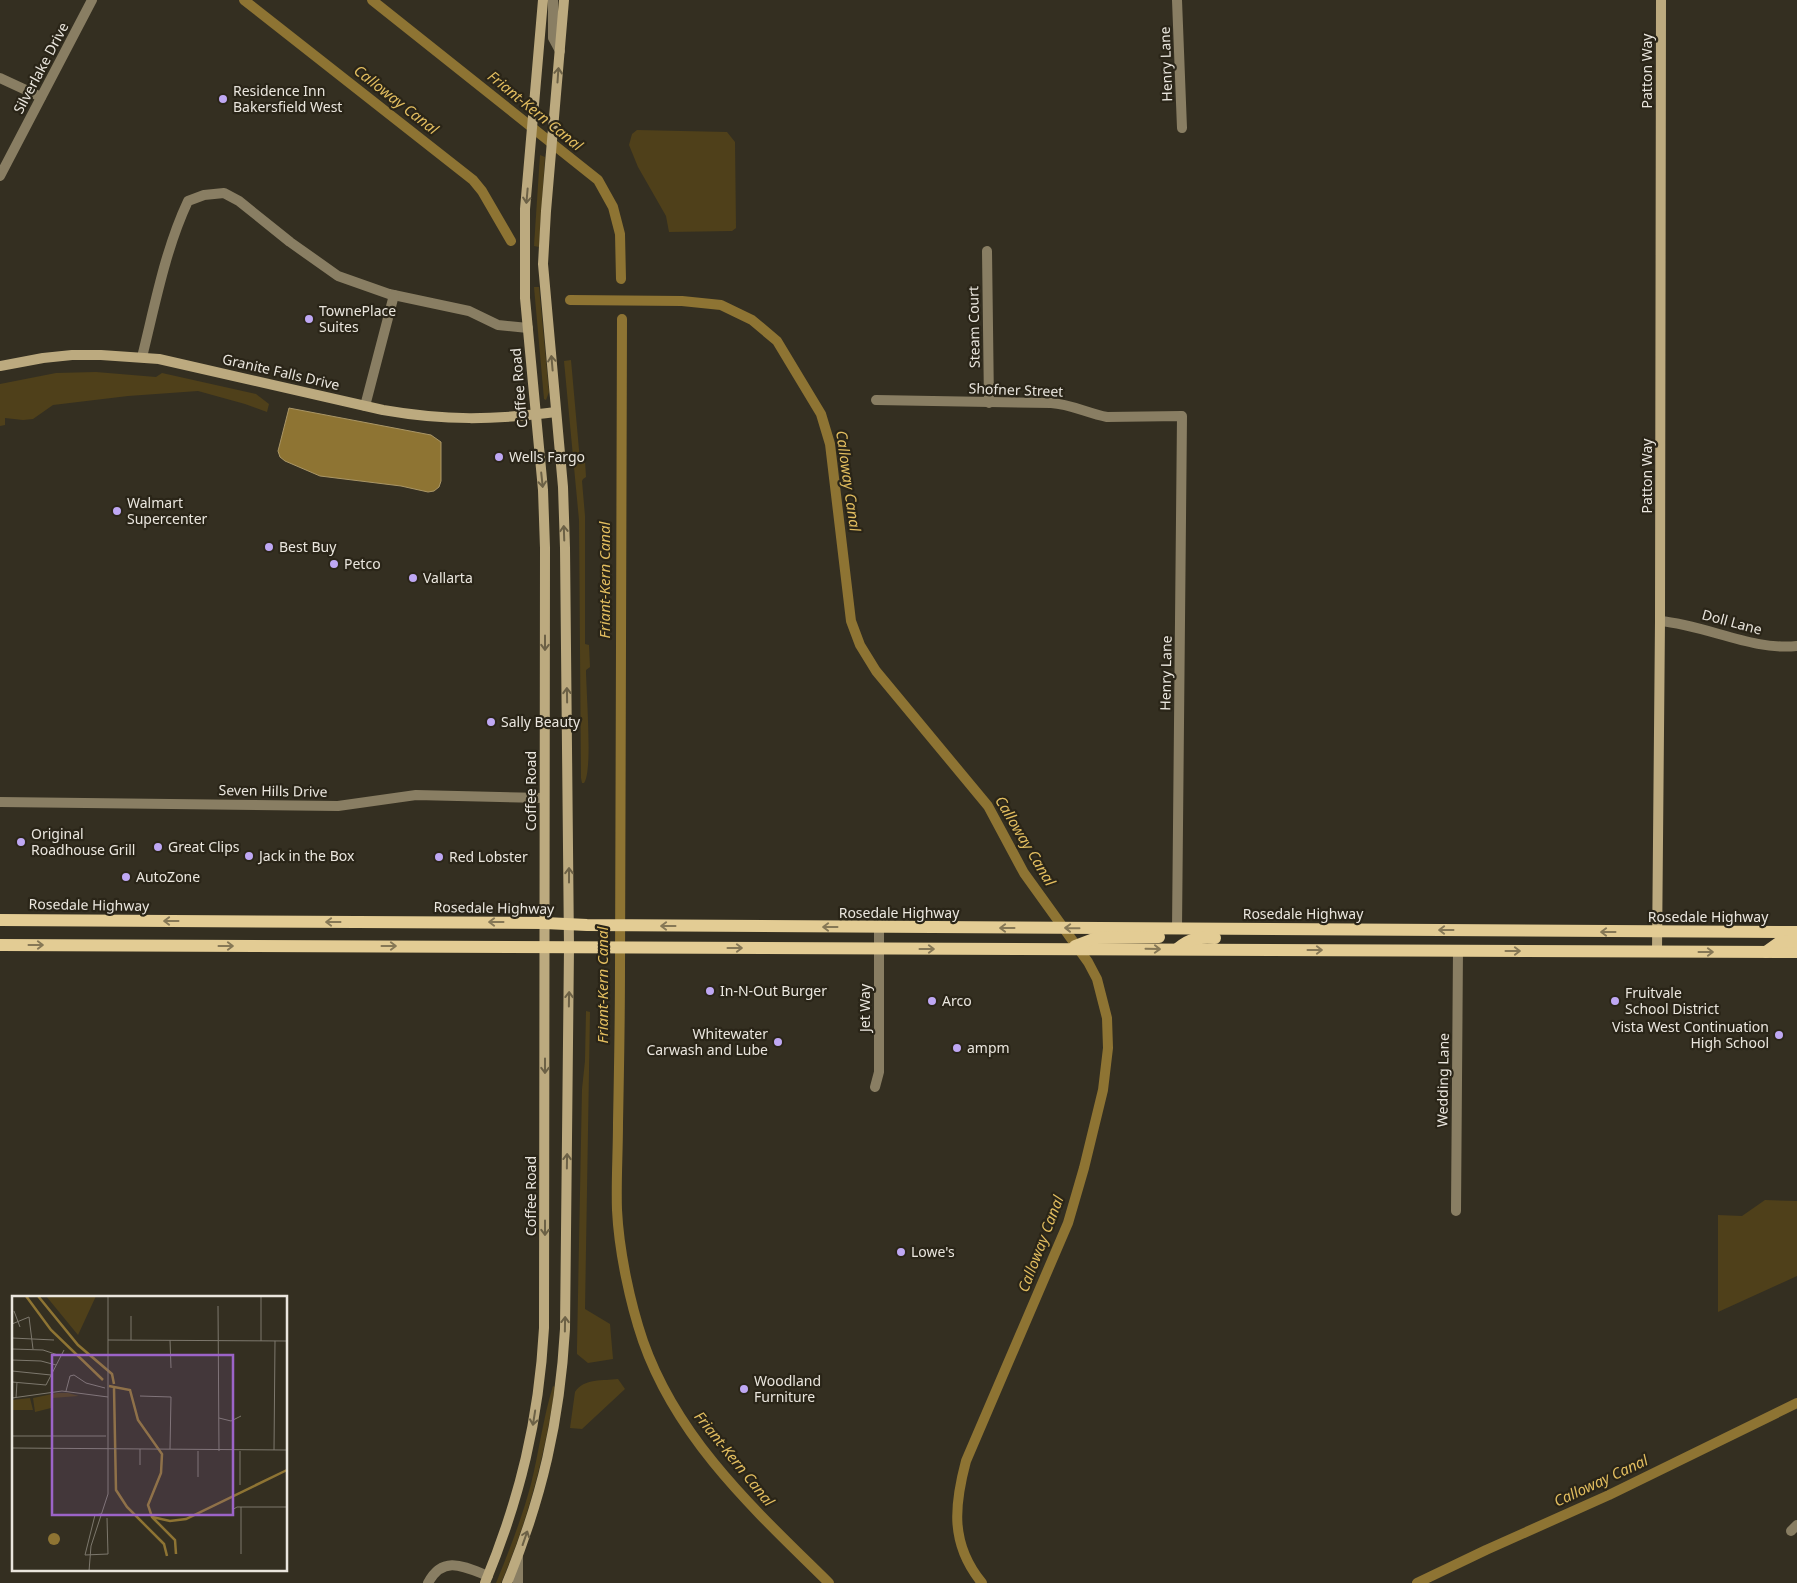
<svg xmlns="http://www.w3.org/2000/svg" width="1797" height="1583" font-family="'Noto Sans',sans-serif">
<rect width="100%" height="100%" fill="#342f21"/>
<g fill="#4f401a">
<path d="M637 130 727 132 735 142 736 228 732 231 669 232 666 216 638 167 629 145 632 134Z"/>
<path d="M540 155 545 157 539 247 534 246Z"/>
<path d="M534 287H539L549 392 546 400 544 399Z"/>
<path d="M571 360 580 461H585L586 477 583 479 582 481 585 516V644L589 645 590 667 586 670C586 689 593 772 584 783H582L581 778 579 520 564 361Z"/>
<path d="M96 372 156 377 162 373 256 394 269 404 267 412 245 404 198 391 128 396 53 405 33 419 23 420 5 418V425L0 426V384L56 373Z"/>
<path d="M586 1011 590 1012 585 1309 610 1324 613 1359 588 1363 577 1354V1347L582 1089 585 1061Z"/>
<path d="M1765 1200 1797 1201V1276L1718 1312V1215L1742 1216Z"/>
<path d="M618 1379 625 1389 582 1429 570 1428 575 1392C584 1378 603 1381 618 1379Z"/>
<path d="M553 1386 555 1387C545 1455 528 1520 501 1583H496C509 1551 522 1518 531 1484 539 1452 543 1418 553 1386Z"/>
</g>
<path fill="#8e7433" stroke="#aa9666" d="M289 408 431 435 441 442V481L439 487 434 491 428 492 401 486 320 476 285 461 280 457 278 451Z"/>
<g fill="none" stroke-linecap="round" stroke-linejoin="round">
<g stroke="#8e7433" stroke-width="10">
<path d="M244 0 473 180 482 191 511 241"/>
<path d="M372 0 598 180 613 207 620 234 621 279"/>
<path d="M570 300 682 301 721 305 752 320 777 341 821 414 830 444 851 621 860 645 876 671 988 806 1024 873 1088 962 1097 979 1107 1018 1108 1048 1103 1090 1084 1168 1068 1223 966 1461C954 1506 950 1544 982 1583"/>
<path d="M622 319C621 536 621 752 620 969 620 1020 619 1072 618 1123 618 1152 616 1181 617 1210 619 1251 630 1303 643 1341 678 1441 756 1511 829 1583"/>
<path d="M1417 1583 1486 1550 1609 1495 1797 1403"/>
</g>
<g stroke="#897e63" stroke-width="10">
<path d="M553 0V38L560 51"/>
<path d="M1177 0 1182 128"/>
<path d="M0 78 41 97"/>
<path d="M0 176 92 0"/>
<path d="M987 251 989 403"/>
<path d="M142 357C155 305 165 250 188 201L204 195 224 193 239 201 290 242 338 276 389 294 469 311 498 325 528 328"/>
<path d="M876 400 1051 403C1070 404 1087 413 1107 417L1182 416 1177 929"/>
<path d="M365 406 394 295"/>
<path d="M1660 621C1706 625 1753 651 1797 646"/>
<path d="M0 802 338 806 416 795 544 798"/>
<path d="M875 1087 879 1072V928"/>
<path d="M1456 1211 1458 950"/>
<path d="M1791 1531 1797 1525"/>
<path d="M518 1557V1583"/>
<path d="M428 1583C443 1554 465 1567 488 1576"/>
</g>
<g stroke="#bcaa7f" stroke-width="10">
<path d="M0 366 43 358 72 355H101L159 359 383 410C446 421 493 420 556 412"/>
<path d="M1657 952 1660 621 1661 0"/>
<path d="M485 1583C520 1498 539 1420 544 1328L545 548 543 490 525 298V209L543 0"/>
<path d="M507 1583C542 1498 560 1420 565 1329L569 947 565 548 563 487 543 264 546 211 564 0"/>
</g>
<g stroke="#e3cc94" stroke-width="12">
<path d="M0 920 545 923 587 925 1797 932"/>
<path d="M0 945 1797 952"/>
<path d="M1075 946 1096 938 1159 937"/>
<path d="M1177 949C1190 938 1198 937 1215 938"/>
<path d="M1766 952 1780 942 1797 941"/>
</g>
</g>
<defs><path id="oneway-shaft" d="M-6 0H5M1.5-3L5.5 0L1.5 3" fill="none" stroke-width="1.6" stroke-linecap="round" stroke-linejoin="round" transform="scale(1.25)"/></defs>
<g stroke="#6c6146">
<use href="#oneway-shaft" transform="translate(558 75) rotate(-86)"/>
<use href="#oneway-shaft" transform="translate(527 196) rotate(95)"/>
<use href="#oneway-shaft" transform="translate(552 363) rotate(-95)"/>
<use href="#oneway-shaft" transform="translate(542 480) rotate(84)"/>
<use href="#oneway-shaft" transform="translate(564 533) rotate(-92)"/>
<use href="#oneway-shaft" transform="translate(545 643) rotate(90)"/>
<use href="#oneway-shaft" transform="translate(567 695) rotate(-91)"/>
<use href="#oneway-shaft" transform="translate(569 875) rotate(-90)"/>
<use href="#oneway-shaft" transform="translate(569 999) rotate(-89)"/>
<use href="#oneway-shaft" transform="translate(545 1066) rotate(90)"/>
<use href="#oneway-shaft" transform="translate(567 1161) rotate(-89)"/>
<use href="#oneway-shaft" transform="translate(545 1228) rotate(90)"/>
<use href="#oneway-shaft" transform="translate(565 1324) rotate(-89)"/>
<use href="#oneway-shaft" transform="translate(534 1418) rotate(99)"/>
<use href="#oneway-shaft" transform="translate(525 1538) rotate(-71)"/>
</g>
<g stroke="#867856">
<use href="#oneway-shaft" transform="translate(171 921) rotate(-180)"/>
<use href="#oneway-shaft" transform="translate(333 922) rotate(-180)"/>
<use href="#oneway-shaft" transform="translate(496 922) rotate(-180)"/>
<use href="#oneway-shaft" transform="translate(668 926) rotate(-180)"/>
<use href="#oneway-shaft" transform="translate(830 927) rotate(-180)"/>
<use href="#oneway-shaft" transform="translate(1007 928) rotate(-180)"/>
<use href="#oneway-shaft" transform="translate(1072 928) rotate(-179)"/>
<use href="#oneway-shaft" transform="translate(1446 930) rotate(-180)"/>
<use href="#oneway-shaft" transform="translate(1608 932) rotate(-180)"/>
<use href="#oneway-shaft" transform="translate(36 945)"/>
<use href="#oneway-shaft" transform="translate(226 946)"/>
<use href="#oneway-shaft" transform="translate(389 946)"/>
<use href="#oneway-shaft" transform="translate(735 948)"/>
<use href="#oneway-shaft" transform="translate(927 949)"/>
<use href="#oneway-shaft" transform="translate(1153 949) rotate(1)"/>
<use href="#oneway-shaft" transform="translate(1315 950)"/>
<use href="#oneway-shaft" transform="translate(1513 951)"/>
<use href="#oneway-shaft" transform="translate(1706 952)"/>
</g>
<g fill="#bfa8f4" stroke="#2a2518" stroke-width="2">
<circle cx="223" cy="99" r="5"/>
<circle cx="309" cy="319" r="5"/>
<circle cx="499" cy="457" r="5"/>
<circle cx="117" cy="511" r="5"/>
<circle cx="269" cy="547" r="5"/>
<circle cx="334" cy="564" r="5"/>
<circle cx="413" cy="578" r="5"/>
<circle cx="491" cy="722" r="5"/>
<circle cx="21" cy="842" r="5"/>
<circle cx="158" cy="847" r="5"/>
<circle cx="249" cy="856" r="5"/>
<circle cx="439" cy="857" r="5"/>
<circle cx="126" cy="877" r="5"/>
<circle cx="710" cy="991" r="5"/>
<circle cx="932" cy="1001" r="5"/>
<circle cx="1615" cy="1001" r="5"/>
<circle cx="1779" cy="1035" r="5"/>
<circle cx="778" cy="1042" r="5"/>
<circle cx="957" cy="1048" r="5"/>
<circle cx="901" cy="1252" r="5"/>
<circle cx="744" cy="1389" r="5"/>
</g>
<g text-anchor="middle" stroke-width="4.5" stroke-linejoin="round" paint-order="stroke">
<g font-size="14" fill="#eae6de" stroke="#2a2518">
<text transform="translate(1166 64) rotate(-92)" y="5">Henry Lane</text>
<text transform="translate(41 68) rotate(-62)" y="5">Silverlake Drive</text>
<text transform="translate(1647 71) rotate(-90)" y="5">Patton Way</text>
<text transform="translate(974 327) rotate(-91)" y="5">Steam Court</text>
<text transform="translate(281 372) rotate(13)" y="5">Granite Falls Drive</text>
<text transform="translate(519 388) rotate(-95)" y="5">Coffee Road</text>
<text transform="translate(1016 390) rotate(2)" y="5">Shofner Street</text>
<text transform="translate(1647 476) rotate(-90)" y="5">Patton Way</text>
<text transform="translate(1732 622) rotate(15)" y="5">Doll Lane</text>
<text transform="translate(1166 673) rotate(-89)" y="5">Henry Lane</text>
<text transform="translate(273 791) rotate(1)" y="5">Seven Hills Drive</text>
<text transform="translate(531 791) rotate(-90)" y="5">Coffee Road</text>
<text transform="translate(89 905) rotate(1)" y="5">Rosedale Highway</text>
<text transform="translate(494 908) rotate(1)" y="5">Rosedale Highway</text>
<text x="899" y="918">Rosedale Highway</text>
<text x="1303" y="919">Rosedale Highway</text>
<text x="1708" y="922">Rosedale Highway</text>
<text transform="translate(865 1008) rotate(-90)" y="5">Jet Way</text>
<text transform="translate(1443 1080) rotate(-89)" y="5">Wedding Lane</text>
<text transform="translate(531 1196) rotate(-90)" y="5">Coffee Road</text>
</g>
<g font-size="14" fill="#eae6de" stroke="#2a2518" text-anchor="start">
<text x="233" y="96">Residence Inn<tspan x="233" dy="16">Bakersfield West</tspan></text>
<text x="319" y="316">TownePlace<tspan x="319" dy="16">Suites</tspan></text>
<text x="509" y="462">Wells Fargo</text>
<text x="127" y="508">Walmart<tspan x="127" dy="16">Supercenter</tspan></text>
<text x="279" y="552">Best Buy</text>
<text x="344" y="569">Petco</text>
<text x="423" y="583">Vallarta</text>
<text x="501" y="727">Sally Beauty</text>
<text x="31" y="839">Original<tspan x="31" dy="16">Roadhouse Grill</tspan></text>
<text x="168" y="852">Great Clips</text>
<text x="259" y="861">Jack in the Box</text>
<text x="449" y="862">Red Lobster</text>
<text x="136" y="882">AutoZone</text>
<text x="720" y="996">In-N-Out Burger</text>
<text x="1625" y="998">Fruitvale<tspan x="1625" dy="16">School District</tspan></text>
<text x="942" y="1006">Arco</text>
<text x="1769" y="1032" text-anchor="end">Vista West Continuation<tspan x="1769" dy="16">High School</tspan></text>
<text x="768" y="1039" text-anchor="end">Whitewater<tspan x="768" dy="16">Carwash and Lube</tspan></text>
<text x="967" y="1053">ampm</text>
<text x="911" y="1257">Lowe's</text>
<text x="754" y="1386">Woodland<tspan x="754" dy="16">Furniture</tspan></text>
</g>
<g font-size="15" font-style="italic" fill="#e2bd5f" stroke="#2a2518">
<text transform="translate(396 100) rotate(38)" y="5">Calloway Canal</text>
<text transform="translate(535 111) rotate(39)" y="5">Friant-Kern Canal</text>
<text transform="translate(848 481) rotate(82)" y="5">Calloway Canal</text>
<text transform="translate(605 580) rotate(-90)" y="5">Friant-Kern Canal</text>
<text transform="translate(1025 841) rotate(59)" y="5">Calloway Canal</text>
<text transform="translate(603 985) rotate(-90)" y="5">Friant-Kern Canal</text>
<text transform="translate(1041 1244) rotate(-69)" y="5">Calloway Canal</text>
<text transform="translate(734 1459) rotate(51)" y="5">Friant-Kern Canal</text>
<text transform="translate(1601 1481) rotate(-25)" y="5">Calloway Canal</text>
</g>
</g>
<g transform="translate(12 1296)">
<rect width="275" height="275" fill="#342f21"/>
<path d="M34 0H84L66 39ZM45 97H56L67 100 40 102 39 112 23 116 21 102ZM18 102 21 114H0V104Z" fill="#4f401a"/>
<path d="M36 243a6 6 0 1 1 12 0a6 6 0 1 1-12 0Z" fill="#8e7433"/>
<path fill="none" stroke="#8e7433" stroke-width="2.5" d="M14 0 39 34 91 84M26 0 66 49 100 78 102 88M97 90 118 94 126 124 150 158 149 177 136 209 140 221 158 225 174 223 275 174M102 92 104 194 115 211 152 248 155 260M140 221 163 244 164 258"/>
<path fill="none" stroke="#7d786d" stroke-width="1" d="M206 10 207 155M2 15 8 31M119 20V44M0 28 17 21 21 53M0 42 42 44M96 44 275 45M158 44 159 72M249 45V0M0 53 31 54 49 60M0 64 29 65 44 69M0 75 39 79M0 86 34 89 52 54M54 95 58 80 62 79 74 87 93 92M128 100 159 101 158 153M0 102 50 95 96 101M4 102 5 86M207 122 219 125 229 120M0 140H94M0 152 275 154M262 154 263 45M228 155V189M128 169V153M186 181V155M220 214 225 211H275M89 218 83 219 73 259 96 258 95 222M229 258V211M77 275 79 250 96 198V0"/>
<path fill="#9c64c8" fill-opacity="0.15" stroke="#9c64c8" stroke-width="2.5" d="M40 59H221V219H40Z"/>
<rect width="275" height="275" fill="none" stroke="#eae6de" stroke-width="2.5"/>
</g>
</svg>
